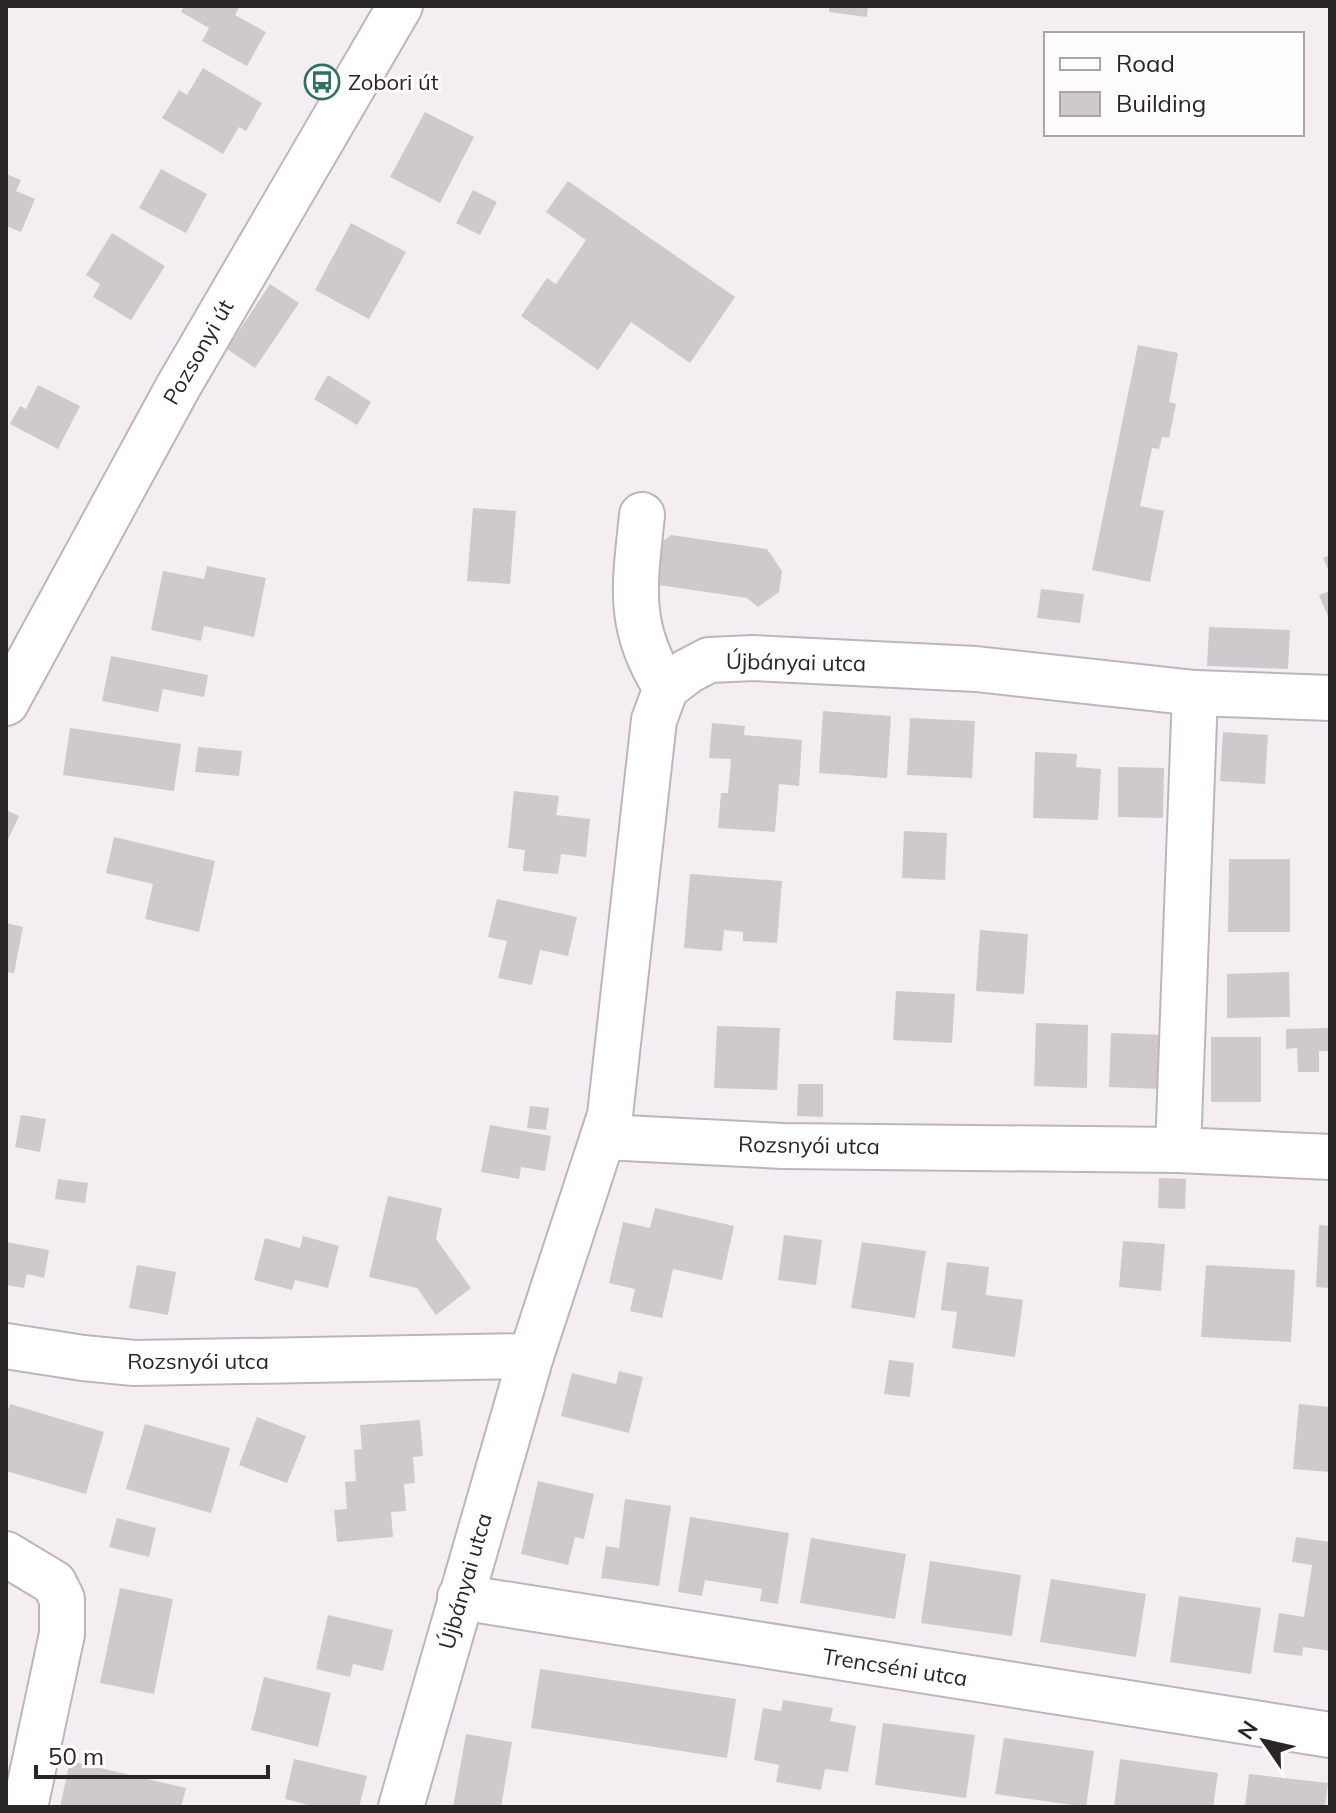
<svg xmlns="http://www.w3.org/2000/svg" width="1336" height="1813" font-family="Mulish,sans-serif">
<rect width="100%" height="100%" fill="#f4eef3"/>
<g fill="#cfc9ce">
<path d="M184 6H240L235 15 266 32 247 66 202 41 209 28 181 12Z"/>
<path d="M829 6H868L867 17 829 12Z"/>
<path d="M203 68 262 103 246 131 239 127 223 154 162 118 179 90 187 95Z"/>
<path d="M425 112 474 137 440 203 390 177Z"/>
<path d="M161 169 207 194 186 233 139 208Z"/>
<path d="M6 174 21 180 16 191 35 199 21 232 6 226Z"/>
<path d="M568 181 735 297 690 363 631 322 598 370 521 316 547 278 556 284 586 240 546 212Z"/>
<path d="M473 190 497 202 480 235 456 223Z"/>
<path d="M351 223 406 252 369 319 315 290Z"/>
<path d="M112 233 165 266 131 320 93 297 100 284 86 275Z"/>
<path d="M270 284 299 303 255 368 227 349Z"/>
<path d="M1138 345 1178 353 1169 402 1176 404 1169 438 1162 437 1159 449 1152 448 1140 506 1164 511 1150 582 1092 570Z"/>
<path d="M328 375 371 402 357 425 314 399Z"/>
<path d="M38 385 80 406 58 449 10 424 20 406 26 409Z"/>
<path d="M473 508 516 511 510 584 467 581Z"/>
<path d="M671 535 767 549 782 571 779 592 758 607 747 598 652 584 658 545Z"/>
<path d="M1330 555V574L1323 558Z"/>
<path d="M207 566 266 578 254 637 204 626 201 641 151 630 163 571 204 579Z"/>
<path d="M1041 589 1084 594 1080 623 1037 618Z"/>
<path d="M1330 591V621L1319 595Z"/>
<path d="M1209 627 1290 630 1288 669 1207 666Z"/>
<path d="M111 656 208 675 204 697 163 689 158 712 102 701Z"/>
<path d="M823 711 891 716 887 778 819 773Z"/>
<path d="M910 718 975 721 972 778 907 775Z"/>
<path d="M712 723 745 726 744 735 802 740 799 786 779 784 775 832 718 828 721 793H728L731 759 709 758Z"/>
<path d="M70 728 181 744 174 791 63 775Z"/>
<path d="M1223 732 1268 735 1265 784 1220 781Z"/>
<path d="M198 747 242 751 239 776 195 772Z"/>
<path d="M1035 752 1077 754 1076 767 1101 769 1098 820 1033 818Z"/>
<path d="M1118 767 1164 768 1163 818 1118 817Z"/>
<path d="M514 791 559 796 556 815 590 819 586 857 561 854 558 874 523 871 525 850 508 848Z"/>
<path d="M6 810 19 816 6 844Z"/>
<path d="M904 831 947 833 945 880 902 878Z"/>
<path d="M114 837 215 861 199 932 145 919 153 884 106 873Z"/>
<path d="M1229 859H1290V932H1228Z"/>
<path d="M690 874 782 881 777 943 743 941V932L724 930 722 951 684 948Z"/>
<path d="M497 899 577 917 568 956 540 950 532 985 498 978 507 941 488 937Z"/>
<path d="M6 923 23 927 14 973 6 972Z"/>
<path d="M980 930 1028 934 1024 994 976 991Z"/>
<path d="M1289 972 1290 1017 1227 1018V974Z"/>
<path d="M896 991 955 994 952 1043 893 1040Z"/>
<path d="M1036 1023 1088 1025 1087 1088 1034 1086Z"/>
<path d="M717 1026 780 1028 777 1090 714 1088Z"/>
<path d="M1330 1028V1051H1319V1072H1298L1297 1048 1286 1049V1029Z"/>
<path d="M1111 1033 1163 1035 1161 1089 1109 1087Z"/>
<rect x="1211" y="1037" width="50" height="65"/>
<path d="M798 1084H823V1117L797 1116Z"/>
<path d="M530 1106 549 1108 546 1130 527 1128Z"/>
<path d="M21 1115 46 1119 40 1152 15 1147Z"/>
<path d="M490 1125 551 1136 545 1171 521 1167 519 1179 481 1172Z"/>
<path d="M1159 1178 1186 1179 1185 1209 1158 1208Z"/>
<path d="M58 1179 88 1183 85 1203 55 1199Z"/>
<path d="M388 1196 442 1208 436 1239 471 1288 436 1315 417 1288 369 1277Z"/>
<path d="M655 1208 734 1226 722 1280 673 1269 662 1318 630 1311 635 1289 609 1283 623 1222 650 1228Z"/>
<path d="M1319 1225 1330 1226V1288L1316 1287Z"/>
<path d="M784 1235 822 1240 816 1285 778 1280Z"/>
<path d="M303 1236 339 1246 328 1288 295 1280 292 1290 254 1280 265 1238 300 1248Z"/>
<path d="M1123 1241 1165 1244 1161 1291 1119 1287Z"/>
<path d="M6 1242 49 1250 44 1278 27 1274 24 1288 6 1285Z"/>
<path d="M862 1242 926 1251 915 1318 851 1308Z"/>
<path d="M947 1262 989 1267 986 1295 1023 1300 1015 1357 952 1348 957 1312 941 1310Z"/>
<path d="M137 1265 176 1272 168 1315 129 1308Z"/>
<path d="M1206 1265 1295 1270 1291 1342 1201 1337Z"/>
<path d="M889 1360 914 1363 910 1397 884 1394Z"/>
<path d="M619 1371 643 1377 629 1433 561 1416 572 1373 616 1384Z"/>
<path d="M10 1404 104 1432 86 1494 6 1471V1417Z"/>
<path d="M1299 1404 1330 1407V1472L1293 1469Z"/>
<path d="M257 1417 306 1436 287 1483 239 1465Z"/>
<path d="M420 1420 423 1456 413 1457 415 1483 404 1484 406 1511 391 1512 393 1537 337 1542 334 1510 347 1509 345 1482 356 1481 354 1450 362 1449 360 1425Z"/>
<path d="M145 1424 230 1448 211 1513 126 1489Z"/>
<path d="M538 1481 594 1494 584 1539 575 1537 568 1565 521 1554Z"/>
<path d="M625 1499 671 1506 659 1586 601 1578 606 1546 619 1548Z"/>
<path d="M690 1517 789 1533 778 1604 760 1601 762 1589 705 1580 702 1596 678 1592Z"/>
<path d="M117 1518 156 1528 149 1557 109 1547Z"/>
<path d="M1296 1537 1330 1542V1651L1303 1647 1302 1656 1273 1652 1279 1613 1304 1617 1312 1565 1292 1562Z"/>
<path d="M811 1538 906 1554 895 1619 800 1603Z"/>
<path d="M930 1561 1021 1575 1012 1636 921 1623Z"/>
<path d="M1051 1579 1146 1594 1136 1657 1040 1642Z"/>
<path d="M120 1588 173 1599 154 1694 100 1683Z"/>
<path d="M1179 1596 1261 1608 1251 1674 1170 1662Z"/>
<path d="M328 1615 393 1630 383 1671 353 1664 350 1677 316 1669Z"/>
<path d="M540 1669 736 1699 727 1758 531 1728Z"/>
<path d="M264 1677 331 1693 318 1747 251 1730Z"/>
<path d="M783 1700 833 1708 830 1721 856 1726 848 1772 825 1769 821 1790 776 1782 779 1765 754 1760 763 1708 781 1711Z"/>
<path d="M883 1723 975 1735 966 1798 875 1785Z"/>
<path d="M466 1734 512 1742 501 1807H453Z"/>
<path d="M1004 1738 1094 1751 1086 1807 995 1794Z"/>
<path d="M294 1759 367 1776 359 1807H316L285 1799Z"/>
<path d="M1120 1759 1218 1773 1213 1807H1114Z"/>
<path d="M70 1761 186 1788 181 1807H60Z"/>
<path d="M1249 1774 1328 1783 1325 1807H1245Z"/>
</g>
<g fill="none" stroke-linecap="round" stroke-linejoin="round">
<g stroke="#bcb6bc" stroke-width="48">
<g id="minor">
<path d="M642 515C635 584 626 626 666 688"/>
<path d="M6 703 178 387 400 6"/>
<path d="M604 1137 783 1146 1178 1150 1330 1157"/>
<path d="M1178 1150 1195 693"/>
<path d="M6 1346 83 1358 134 1363 531 1356"/>
<path d="M6 1554 54 1583 62 1599V1634L25 1807"/>
<path d="M460 1597 1330 1735"/>
<path d="M401 1807 531 1356 610 1115 654 720 666 688 688 671 709 660 753 658 976 669 1195 693 1330 698"/>
</g>
</g>
<use href="#minor" stroke="#fff" stroke-width="44"/>
</g>
<defs>
<g id="bus-ring" transform="scale(1.8)"><circle r="9.5" fill="#fffcff" stroke="#2e7162" stroke-width="1.5"/><path d="M-5-6H5V4H4V6H2V4H-2V6H-4V4H-5ZM-3.5-4V0h7V-4ZM-3.5 1.2v1.5H-2V1.2ZM2 1.2v1.5H3.5V1.2Z" fill="#2e7162"/></g>
</defs>
<g fill-rule="evenodd">
<use href="#bus-ring" x="322" y="82"/>
</g>
<g text-anchor="middle" stroke-width="6" stroke-linejoin="round" paint-order="stroke">
<g font-size="22" fill="#292629" stroke="#fffcff" text-anchor="start">
<text x="348" y="90">Zobori út</text>
</g>
<g font-size="22" fill="#292629" stroke="#fffcff">
<text transform="translate(198 352) rotate(-60)" y="8">Pozsonyi út</text>
<text transform="translate(796 662) rotate(1)" y="8">Újbányai utca</text>
<text transform="translate(809 1145) rotate(1)" y="8">Rozsnyói utca</text>
<text x="198" y="1369">Rozsnyói utca</text>
<text transform="translate(465 1581) rotate(-74)" y="8">Újbányai utca</text>
<text transform="translate(895 1667) rotate(9)" y="8">Trencséni utca</text>
</g>
</g>
<rect width="1336" height="1813" fill="none" stroke="#292629" stroke-width="16"/>
<rect x="1044" y="32" width="260" height="104" fill="#fffcff" stroke="#a9a6a9" stroke-width="2"/>
<rect x="1060" y="58" width="40" height="12" fill="#ffffff" stroke="#a9a6a9" stroke-width="2"/>
<text x="1116" y="72" font-size="24" fill="#292629">Road</text>
<rect x="1060" y="92" width="40" height="24" fill="#cfc9ce" stroke="#a9a6a9" stroke-width="2"/>
<text x="1116" y="112" font-size="24" fill="#292629">Building</text>
<g transform="translate(1264 1741) rotate(304)" stroke="#fffcff" stroke-width="6" paint-order="stroke">
<path d="M0-6L14 30L0 20L-14 30Z" fill="#292629"/>
<text y="-12" font-size="22" font-weight="bold" text-anchor="middle" fill="#292629">N</text>
</g>
<path d="M36 1765v12h232v-12" fill="none" stroke="#292629" stroke-width="4"/>
<text x="48" y="1765" font-size="24" fill="#292629" stroke="#fffcff" stroke-width="6" paint-order="stroke">50 m</text>
</svg>
